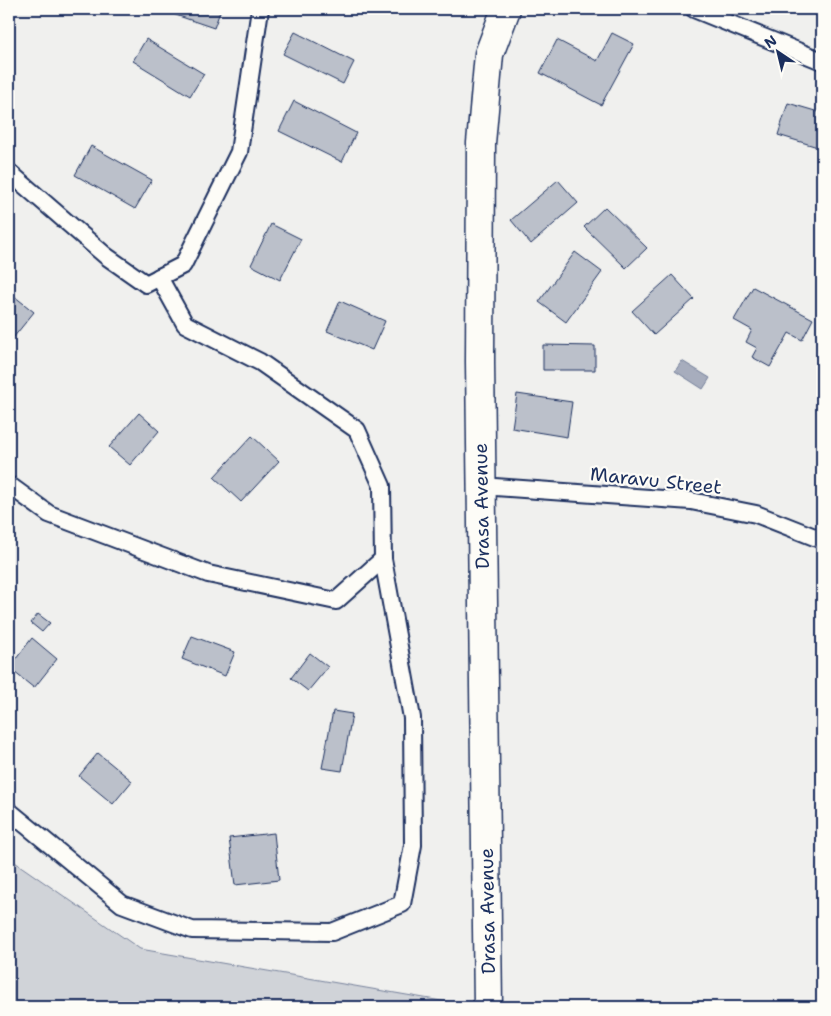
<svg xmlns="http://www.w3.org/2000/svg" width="831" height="1016" font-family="'Shantell Sans',sans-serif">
<rect width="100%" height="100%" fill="#f0f0ee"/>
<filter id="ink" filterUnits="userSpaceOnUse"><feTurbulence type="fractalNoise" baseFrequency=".02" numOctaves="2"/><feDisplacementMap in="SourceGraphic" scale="10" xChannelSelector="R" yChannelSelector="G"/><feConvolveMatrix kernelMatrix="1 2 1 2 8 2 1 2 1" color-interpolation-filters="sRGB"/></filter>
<g filter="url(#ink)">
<path fill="#d0d3d8" stroke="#76819b" d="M9 858 140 949 453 1003V1007H9Z"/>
<path fill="#a7adbd" stroke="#6f7b97" d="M682 361 710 378 703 389 675 371Z"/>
<g fill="#bbc0ca" stroke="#1b2f5e">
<path d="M158 9H221L214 28Z"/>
<path d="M295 32 354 62 343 84 283 54Z"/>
<path d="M612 33 634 44 601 105 540 73 557 40 597 61Z"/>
<path d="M146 39 204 74 190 96 133 61Z"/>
<path d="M294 101 356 133 342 162 279 131Z"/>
<path d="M788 103 822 113 821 148 778 135Z"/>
<path d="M91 146 152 180 135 209 75 175Z"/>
<path d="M558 180 578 203 531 244 511 220Z"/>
<path d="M605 207 647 248 626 268 584 227Z"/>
<path d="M271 224 301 239 280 280 251 265Z"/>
<path d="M575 252 602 272 566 322 539 302Z"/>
<path d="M672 275 694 299 654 335 632 311Z"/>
<path d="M753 287 813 319 802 340 789 333 770 367 752 357 757 348 746 342 752 330 734 320Z"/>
<path d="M9 292 34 312 9 343Z"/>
<path d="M340 301 385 321 372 350 327 331Z"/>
<path d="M543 345 595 346V370H543Z"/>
<path d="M517 394 572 402 567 437 512 428Z"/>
<path d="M139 413 159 431 130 465 109 447Z"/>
<path d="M252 436 279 461 241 502 214 477Z"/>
<path d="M38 614 50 623 42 632 31 623Z"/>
<path d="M192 636 235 652 225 676 182 659Z"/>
<path d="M32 638 57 659 34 688 9 668Z"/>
<path d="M310 653 328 667 308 691 291 678Z"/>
<path d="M333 711 352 714 342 771 322 768Z"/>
<path d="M98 753 132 781 113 804 79 776Z"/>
<path d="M274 833 279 880 235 885 229 838Z"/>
</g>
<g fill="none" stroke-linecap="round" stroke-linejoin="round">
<g stroke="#1b2f5e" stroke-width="20">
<g id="minor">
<path d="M694 9 822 61"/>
<path d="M9 172 106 256 146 284 183 265 239 152 260 9"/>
<path d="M9 485 49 514 208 574 336 601 383 559 382 486 357 430 260 362 185 324 159 277"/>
<path d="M481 486 691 501 756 514 822 540"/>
<path d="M9 811 122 904 192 930 332 932 402 904 413 845 412 718 383 559"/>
</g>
</g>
<g stroke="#1b2f5e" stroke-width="31">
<path id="trunk" d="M488 1007 480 362 481 143 489 54 506 9"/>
</g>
<use href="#minor" stroke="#fdfcf7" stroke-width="16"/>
<use href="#trunk" stroke="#fdfcf7" stroke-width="28"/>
</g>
</g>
<g text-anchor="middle" stroke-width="4.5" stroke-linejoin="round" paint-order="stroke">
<g font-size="19" fill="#1b2f5e" stroke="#fdfcf7">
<text transform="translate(656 480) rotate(6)" y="7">Maravu Street</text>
<text transform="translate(481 506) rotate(-91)" y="7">Drasa Avenue</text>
<text transform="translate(487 911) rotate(-91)" y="7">Drasa Avenue</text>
</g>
</g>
<rect width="831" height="1016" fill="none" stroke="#fdfcf7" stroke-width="30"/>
<rect x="15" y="15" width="801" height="986" fill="none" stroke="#1b2f5e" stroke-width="2" filter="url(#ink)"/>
<g transform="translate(778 52) rotate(325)" stroke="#fdfcf7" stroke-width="4" paint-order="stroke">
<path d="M0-4L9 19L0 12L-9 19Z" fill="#1b2f5e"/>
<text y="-8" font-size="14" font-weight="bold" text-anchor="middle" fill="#1b2f5e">N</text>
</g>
</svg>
